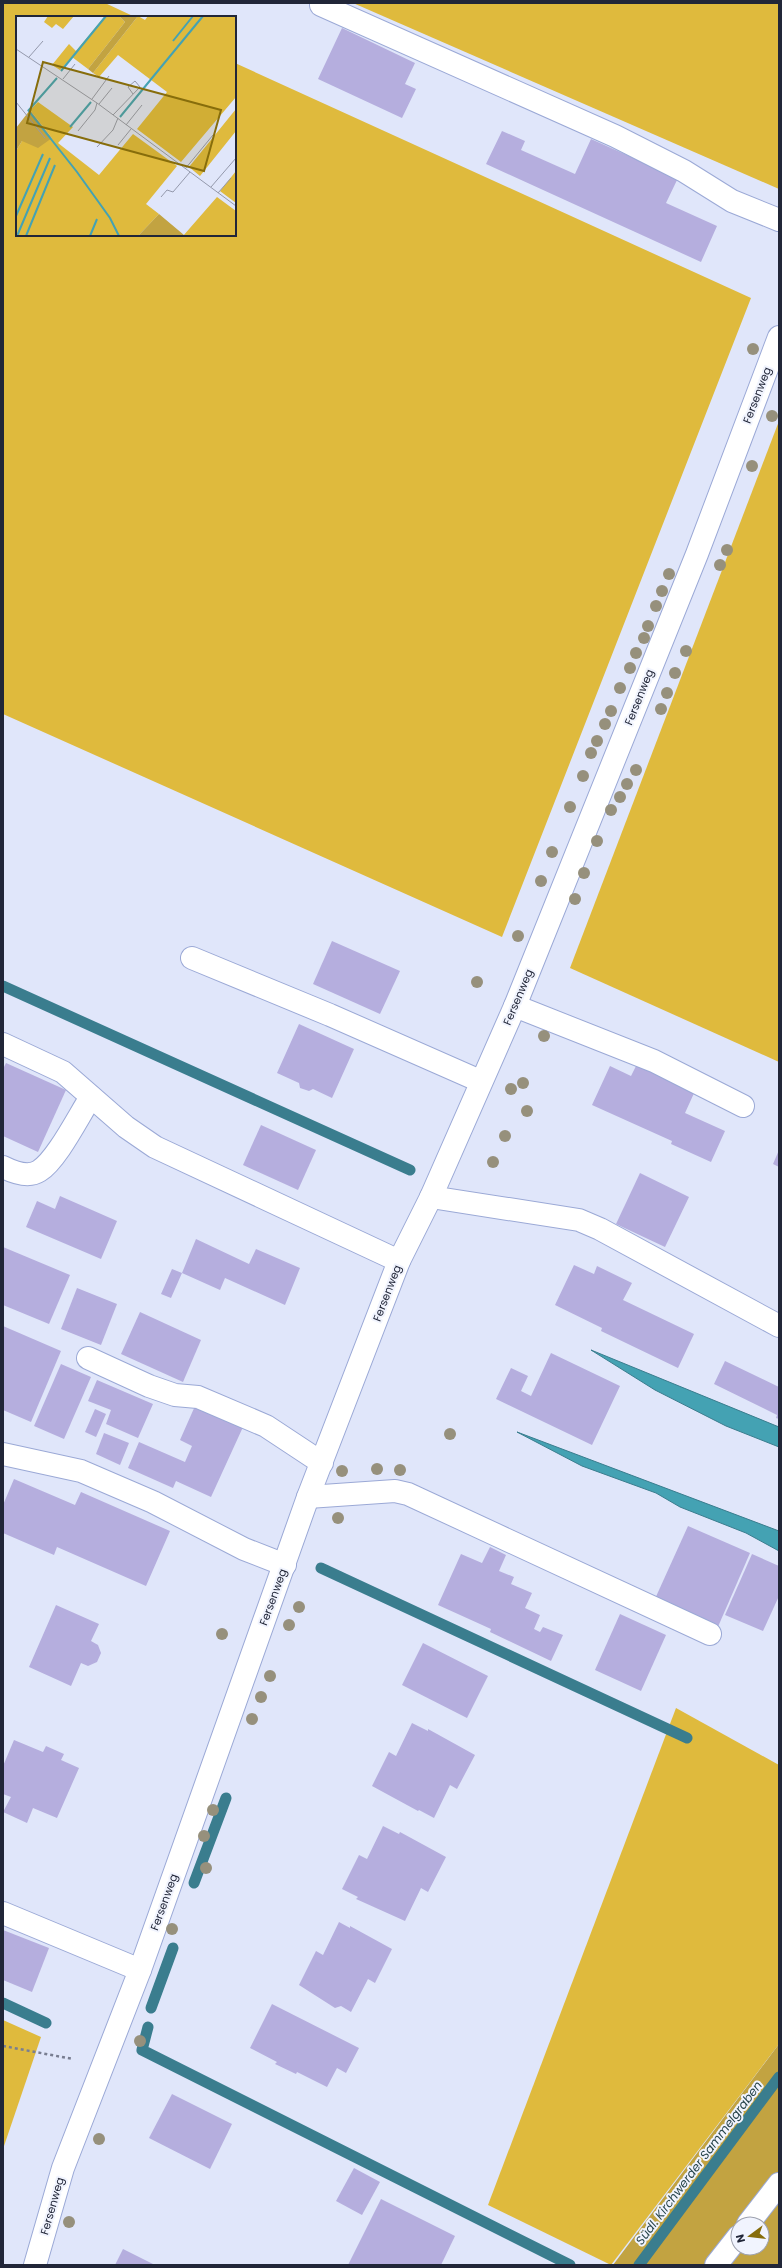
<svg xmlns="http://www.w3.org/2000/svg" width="782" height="2268" font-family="Poppins,sans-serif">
<rect width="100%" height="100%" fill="#e0e6fa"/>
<g fill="#dfba3d">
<path d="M3 3H105L135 17H17V235H235V63L751 298 502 937 3 714Z"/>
<path d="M353 3H779V189Z"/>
<path d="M779 421V1062L570 968Z"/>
<path d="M676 1708 779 1765V2044L611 2265 488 2205Z"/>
<path d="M3 2020 41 2037 3 2149Z"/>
</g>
<path fill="#c2a341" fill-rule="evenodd" d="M779 2044V2265H613ZM738 2224H762V2248H738Z"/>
<g fill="#44a2b3" stroke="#3a7d8e">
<path d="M591 1350 779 1427V1447L726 1426 655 1390Z"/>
<path d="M517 1432 779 1531V1551L746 1533 680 1507 656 1493 582 1466Z"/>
</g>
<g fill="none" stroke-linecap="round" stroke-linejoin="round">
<g stroke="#3a7d8e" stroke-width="11">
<path d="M3 986 410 1170"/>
<path d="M321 1568 687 1738"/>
<path d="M194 1883 226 1798"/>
<path d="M3 2003 46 2023"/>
<path d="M151 2008 173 1948"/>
<path d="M148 2027 142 2050 570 2265"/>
<path d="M639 2265 779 2077"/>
</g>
</g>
<g fill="#b5aede">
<path d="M342 28 415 63 405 84 416 89 402 118 318 79Z"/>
<path d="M502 131 525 141 521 150 575 174 591 139 678 178 666 203 717 226 701 262 486 164Z"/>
<path d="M332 941 400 971 380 1014 313 984Z"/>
<path d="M299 1024 354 1049 332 1098 313 1089 309 1091 300 1088 299 1083 277 1073Z"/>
<path d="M6 1063 66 1090 38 1152 3 1136V1069Z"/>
<path d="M637 1064 695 1091 685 1113 725 1131 711 1162 671 1144 672 1141 592 1105 610 1066 631 1076Z"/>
<path d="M261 1125 316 1150 298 1190 243 1165Z"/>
<path d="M779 1150V1167L773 1164Z"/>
<path d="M640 1173 689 1197 665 1247 616 1224Z"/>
<path d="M60 1196 117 1221 101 1259 26 1227 37 1201 55 1209Z"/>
<path d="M196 1239 249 1264 256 1249 300 1268 285 1305 225 1278 220 1290 182 1273 171 1298 161 1294 172 1269 182 1273Z"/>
<path d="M3 1247 70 1275 49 1324 3 1305Z"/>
<path d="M574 1265 594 1274 597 1266 632 1283 623 1300 694 1334 678 1368 601 1331 602 1328 555 1305Z"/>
<path d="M77 1288 117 1304 101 1345 61 1329Z"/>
<path d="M140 1312 201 1340 183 1382 121 1354Z"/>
<path d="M3 1326 61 1351 31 1422 3 1410Z"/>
<path d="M551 1353 620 1386 592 1445 496 1399 511 1368 528 1376 521 1391 531 1396Z"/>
<path d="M725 1361 779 1387V1419L776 1418 777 1415 714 1384Z"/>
<path d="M61 1364 91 1377 64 1439 34 1426Z"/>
<path d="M97 1380 153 1404 138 1438 106 1424 111 1410 88 1401Z"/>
<path d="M195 1406 243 1427 211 1497 176 1481 173 1488 128 1468 139 1442 185 1462 192 1446 180 1440Z"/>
<path d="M95 1409 106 1414 96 1437 85 1432Z"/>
<path d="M104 1433 129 1443 120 1465 96 1454Z"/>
<path d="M14 1479 75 1505 81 1492 170 1531 146 1586 57 1547 54 1555 3 1533V1505Z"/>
<path d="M688 1526 750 1553 717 1629 654 1601Z"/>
<path d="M490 1547 506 1555 499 1571 514 1577 511 1584 532 1593 525 1608 540 1615 534 1629 540 1632 543 1627 563 1635 551 1661 490 1632 491 1629 438 1605 461 1554 482 1563Z"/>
<path d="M752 1554 779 1566V1596L763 1631 725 1615Z"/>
<path d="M56 1605 99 1624 91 1641 98 1645 101 1653 97 1662 88 1666 81 1663 71 1686 29 1667Z"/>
<path d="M620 1614 666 1635 641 1691 595 1670Z"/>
<path d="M423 1643 488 1676 467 1718 402 1685Z"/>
<path d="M412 1723 428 1731V1729L475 1755 457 1789 450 1785 434 1818 419 1810 418 1811 372 1786 389 1752 396 1756Z"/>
<path d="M14 1740 43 1752 46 1746 64 1754 61 1760 79 1768 57 1818 33 1808 27 1823 3 1812 11 1797 3 1794V1766Z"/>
<path d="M383 1826 399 1834 400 1832 446 1857 428 1892 421 1888 405 1921 356 1899 358 1897 342 1889 359 1855 367 1859Z"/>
<path d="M339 1922 350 1928V1926L392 1949 375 1983 368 1979 351 2012 341 2006 335 2008 299 1985 316 1951 323 1955Z"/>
<path d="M3 1930 49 1948 32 1992 3 1980Z"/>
<path d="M272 2004 359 2048 346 2073 337 2068 327 2087 297 2072 296 2074 275 2064 277 2062 250 2048Z"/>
<path d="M172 2094 232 2124 210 2169 149 2138Z"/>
<path d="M354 2168 380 2182 362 2215 336 2201Z"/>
<path d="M381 2199 455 2236 441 2265H348Z"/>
<path d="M123 2249 155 2265H115Z"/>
</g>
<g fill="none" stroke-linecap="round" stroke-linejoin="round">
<g stroke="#9ba9d6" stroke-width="24">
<g id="minor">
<path d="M321 5 615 136 684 171 732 201 779 220"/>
<path d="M192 958 330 1015 480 1081"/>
<path d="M515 1006 654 1061 743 1106"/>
<path d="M3 1044 63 1072 126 1127 155 1147 399 1261"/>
<path d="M3 1167C13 1172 28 1178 39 1171 57 1160 79 1115 91 1097"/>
<path d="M431 1197 579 1220 600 1229 779 1326"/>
<path d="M88 1358 149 1386 175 1395 198 1397 266 1426 322 1463"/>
<path d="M3 1454 81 1471 153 1502 244 1549 285 1565"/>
<path d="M308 1497 395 1491 408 1494 710 1634"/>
<path d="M3 1913 140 1970"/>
<path d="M748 2224 779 2184"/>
<path d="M35 2265 63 2168 140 1970 308 1497 399 1261 431 1197 515 1006 697 554 779 337"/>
<path d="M716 2265 738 2237"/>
</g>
</g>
<path stroke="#797e91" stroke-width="2.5" stroke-dasharray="3 3" stroke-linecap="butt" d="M3 2046 73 2059"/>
<use href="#minor" stroke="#fff" stroke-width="22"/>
</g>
<g fill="#96907c">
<circle cx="753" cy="349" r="6"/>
<circle cx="772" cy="416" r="6"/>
<circle cx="752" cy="466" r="6"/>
<circle cx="727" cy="550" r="6"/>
<circle cx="720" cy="565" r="6"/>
<circle cx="669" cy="574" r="6"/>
<circle cx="662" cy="591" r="6"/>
<circle cx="656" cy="606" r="6"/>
<circle cx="648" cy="626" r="6"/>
<circle cx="644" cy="638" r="6"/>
<circle cx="686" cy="651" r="6"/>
<circle cx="636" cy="653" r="6"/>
<circle cx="630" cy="668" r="6"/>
<circle cx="675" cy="673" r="6"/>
<circle cx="620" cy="688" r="6"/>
<circle cx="667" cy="693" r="6"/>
<circle cx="661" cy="709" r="6"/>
<circle cx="611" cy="711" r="6"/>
<circle cx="605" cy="724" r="6"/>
<circle cx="597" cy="741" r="6"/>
<circle cx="591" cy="753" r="6"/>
<circle cx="636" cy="770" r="6"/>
<circle cx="583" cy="776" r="6"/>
<circle cx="627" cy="784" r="6"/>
<circle cx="620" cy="797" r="6"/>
<circle cx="570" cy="807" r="6"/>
<circle cx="611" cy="810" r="6"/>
<circle cx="597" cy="841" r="6"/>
<circle cx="552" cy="852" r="6"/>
<circle cx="584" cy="873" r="6"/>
<circle cx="541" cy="881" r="6"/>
<circle cx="575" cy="899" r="6"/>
<circle cx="518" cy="936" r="6"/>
<circle cx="477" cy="982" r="6"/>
<circle cx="544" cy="1036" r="6"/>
<circle cx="523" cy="1083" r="6"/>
<circle cx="511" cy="1089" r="6"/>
<circle cx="527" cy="1111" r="6"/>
<circle cx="505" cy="1136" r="6"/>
<circle cx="493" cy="1162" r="6"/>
<circle cx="450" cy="1434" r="6"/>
<circle cx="377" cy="1469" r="6"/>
<circle cx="400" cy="1470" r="6"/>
<circle cx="342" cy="1471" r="6"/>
<circle cx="338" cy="1518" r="6"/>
<circle cx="299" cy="1607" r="6"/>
<circle cx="289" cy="1625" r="6"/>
<circle cx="222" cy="1634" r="6"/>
<circle cx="270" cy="1676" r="6"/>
<circle cx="261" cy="1697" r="6"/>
<circle cx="252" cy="1719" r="6"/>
<circle cx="213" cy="1810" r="6"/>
<circle cx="204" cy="1836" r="6"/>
<circle cx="206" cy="1868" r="6"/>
<circle cx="172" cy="1929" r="6"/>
<circle cx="140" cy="2041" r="6"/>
<circle cx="99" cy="2139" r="6"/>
<circle cx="69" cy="2222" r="6"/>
</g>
<g text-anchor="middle" stroke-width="4" stroke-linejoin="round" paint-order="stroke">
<g font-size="11" fill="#212638" stroke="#f1f4fe">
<text transform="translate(757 395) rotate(-69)" y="4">Fersenweg</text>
<text transform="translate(639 697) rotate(-68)" y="4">Fersenweg</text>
<text transform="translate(518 997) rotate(-67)" y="4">Fersenweg</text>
<text transform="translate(387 1293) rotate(-69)" y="4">Fersenweg</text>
<text transform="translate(273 1597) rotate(-70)" y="4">Fersenweg</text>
<text transform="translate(164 1902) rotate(-70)" y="4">Fersenweg</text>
<text transform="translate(52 2206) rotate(-74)" y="4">Fersenweg</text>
</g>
<g font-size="12" font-style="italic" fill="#27444a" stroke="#f1f4fe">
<text transform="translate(699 2163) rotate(-53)" y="4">Südl. Kirchwerder Sammelgraben</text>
</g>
</g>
<g transform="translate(16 16)">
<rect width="220" height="220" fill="#e0e6fa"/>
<path d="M32 0H58L47 13 40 8 36 12 28 6ZM89 0H103L109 6 72 53 56 41 44 54 36 49 53 28 60 35ZM122 0 129 4 132 0H220V81L165 146 121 113 151 76 102 39 83 61 77 57ZM22 86 57 111 42 127 83 159 117 118 161 150 130 188 143 198 122 220H0V135L6 125 36 122 14 94ZM220 93V115L184 160 173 151ZM220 155V187L204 175ZM201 181 220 195V220H167Z" fill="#dfba3d"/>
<path d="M103 0H122L77 57 72 53 109 6ZM14 94 36 122 22 132 6 125 0 135V112ZM143 198 168 219 167 220H122Z" fill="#c2a341"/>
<path fill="none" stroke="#44a2b3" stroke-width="2" d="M157 25 177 0M45 55 90 0M12 94 61 156 94 202 103 220M12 95 41 62M104 101 187 0M54 111 75 86M0 200 27 138M1 220 34 142M10 220 39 149M74 220 81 203"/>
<path fill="none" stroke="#9499ac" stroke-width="1" d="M0 33 81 87 220 190M13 41 27 25M47 63 59 48M76 83 93 60M0 86 29 122M83 88 96 72M97 99 124 71 119 65 112 71 117 78M110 109 126 89M62 115 79 94 81 87M102 129 115 113M81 131 97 114 102 102M169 153 197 119M195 171 220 142M202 177 215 162M145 181 151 174 157 176 174 156"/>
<path fill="#876d0b" fill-opacity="0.15" stroke="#876d0b" stroke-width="2" d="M27 46 205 94 188 155 11 107Z"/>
<rect width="220" height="220" fill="none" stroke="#212638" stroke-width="2"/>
</g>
<rect width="782" height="2268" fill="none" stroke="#212638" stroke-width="8"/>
<g transform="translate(750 2236) rotate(255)"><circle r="19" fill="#f1f4fe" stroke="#9ea2af"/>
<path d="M0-3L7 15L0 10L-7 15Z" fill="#876d0b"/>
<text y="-6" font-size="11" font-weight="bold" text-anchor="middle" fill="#212638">N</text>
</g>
</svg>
